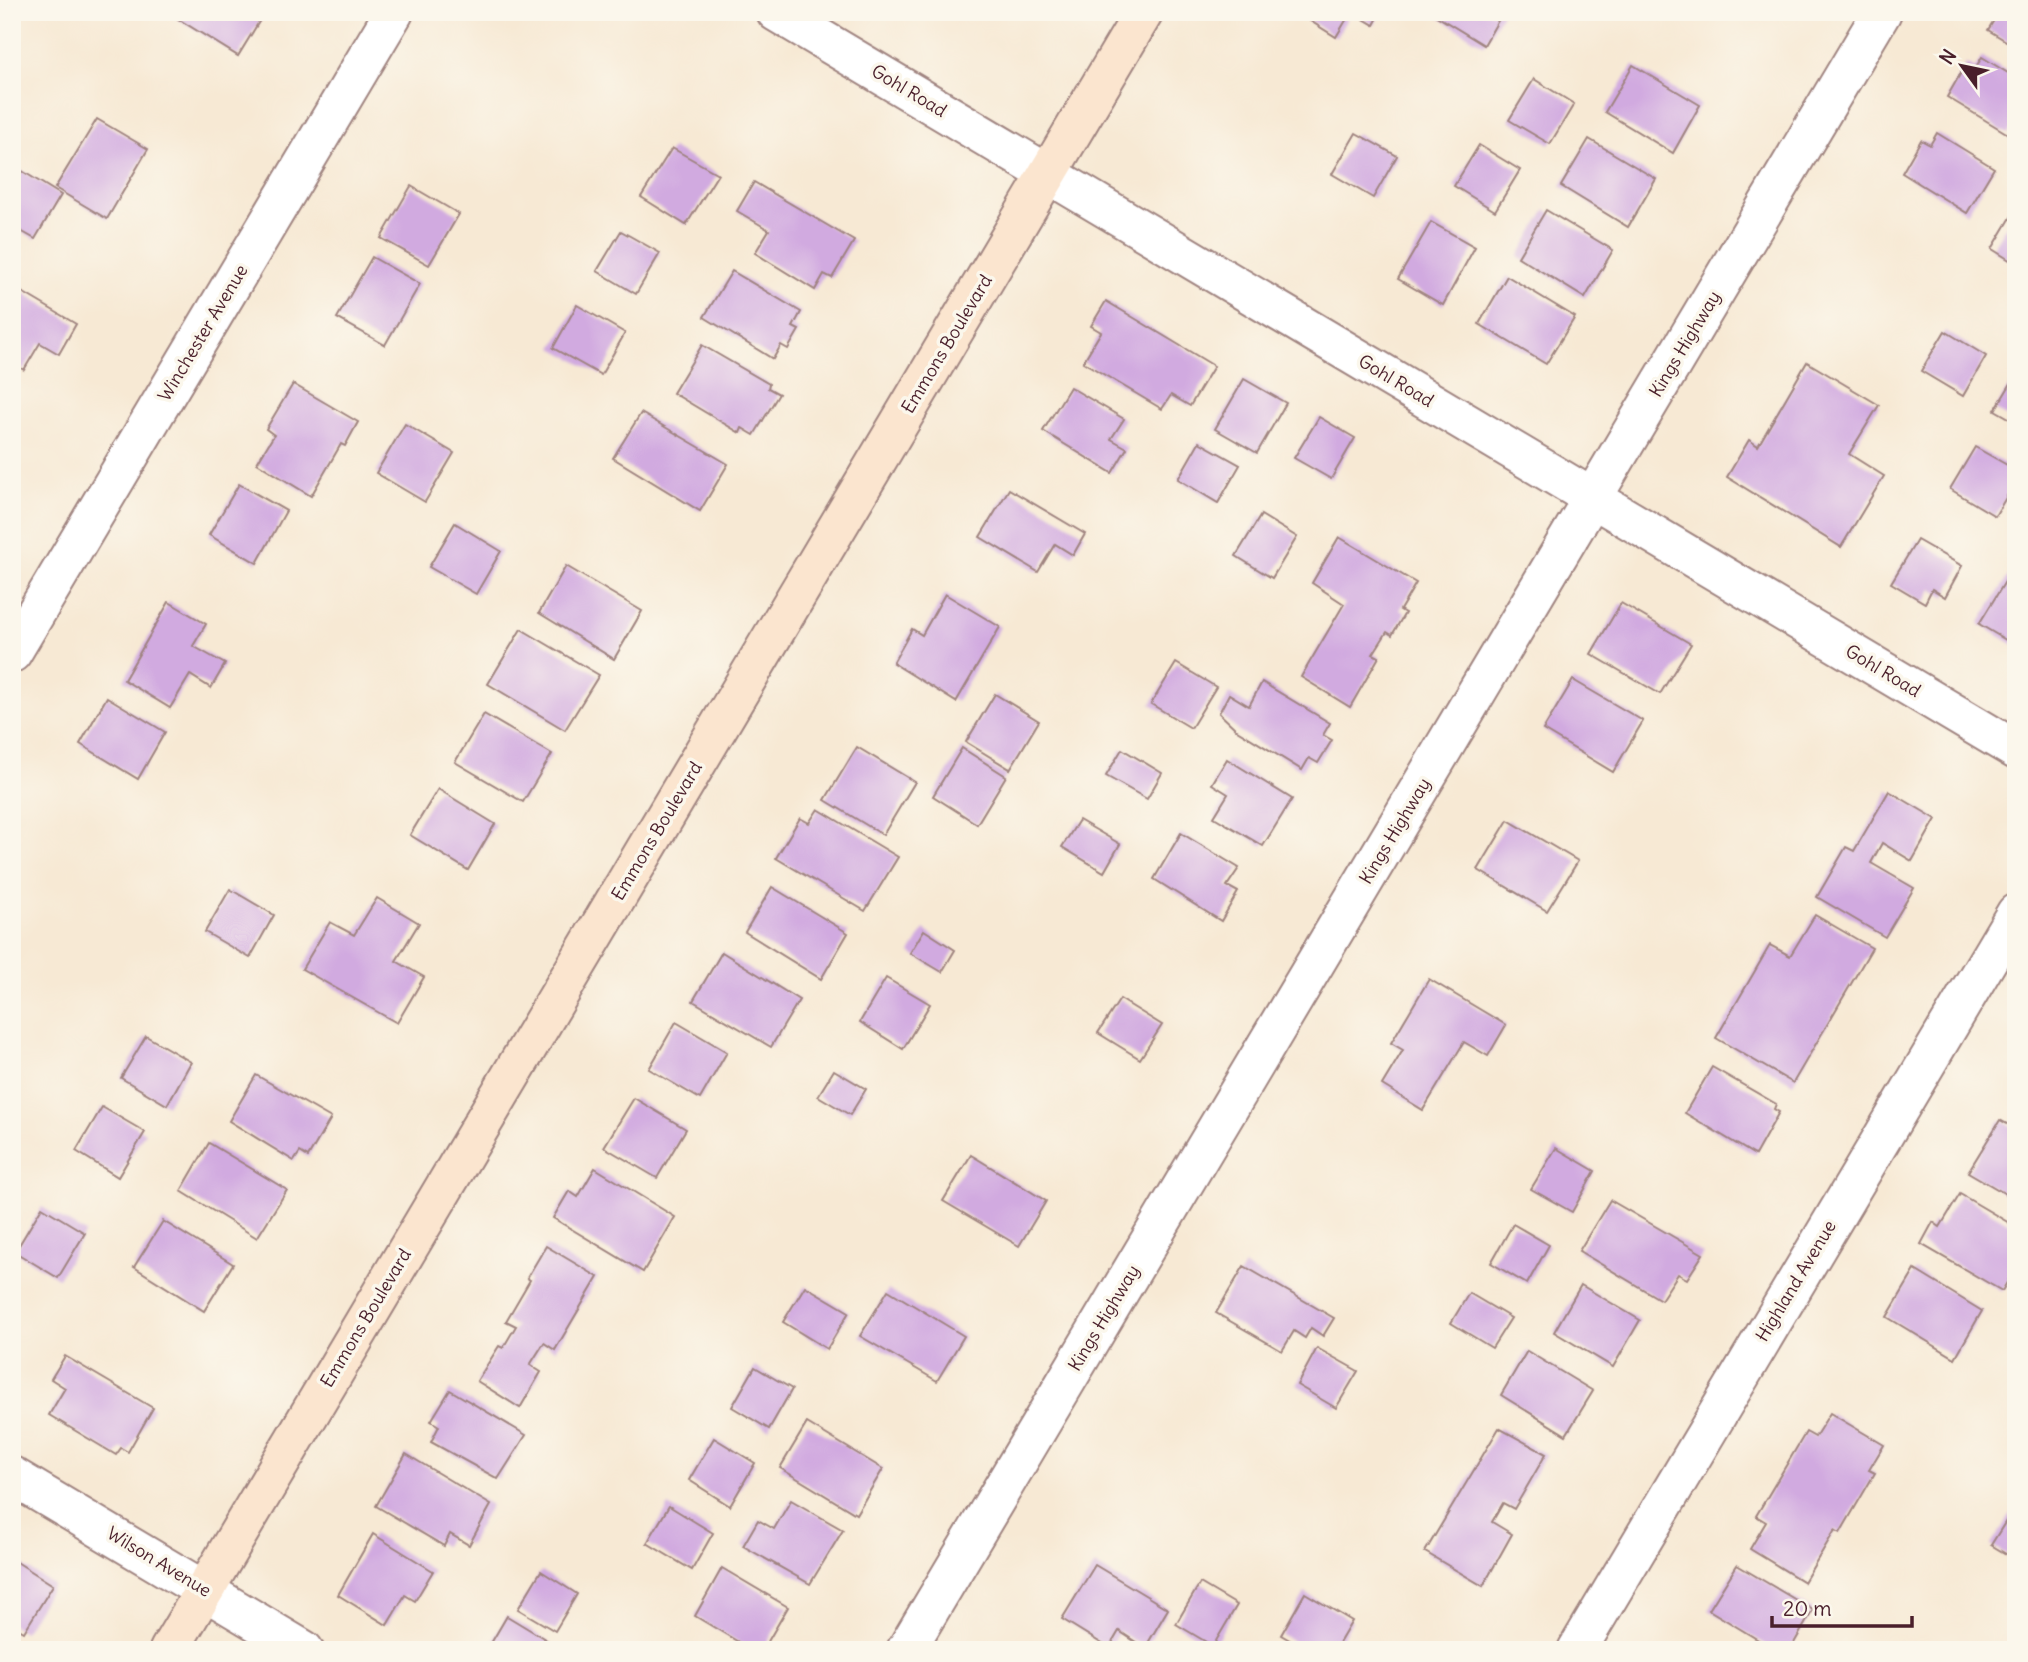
<svg xmlns="http://www.w3.org/2000/svg" width="2028" height="1662" font-family="Delius,sans-serif">
<rect width="100%" height="100%" fill="#fbf7ec"/>
<filter id="ink" filterUnits="userSpaceOnUse"><feTurbulence type="fractalNoise" baseFrequency=".0143" numOctaves="2"/><feDisplacementMap in="SourceGraphic" scale="14" xChannelSelector="R" yChannelSelector="G"/><feConvolveMatrix kernelMatrix="1 2 1 2 8 2 1 2 1" color-interpolation-filters="sRGB"/></filter>
<filter id="wash" filterUnits="userSpaceOnUse"><feTurbulence type="fractalNoise" baseFrequency=".00686" numOctaves="4" result="noise"/><feDisplacementMap in="SourceGraphic" scale="28" xChannelSelector="R" yChannelSelector="G"/><feGaussianBlur stdDeviation="1.57" result="paint"/><feColorMatrix in="noise" values="0 0 0 0 0 0 0 0 0 0 0 0 0 0 0 0 0 1.4 0 .05"/><feComposite in="paint" operator="in"/></filter>
<g filter="url(#wash)">
<rect width="100%" height="100%" fill="#f7e9d4"/>
<g id="blocks">
<g fill="#d1aae0">
<path d="M167 12H265L238 56Z"/>
<path d="M1296 12H1351L1336 37Z"/>
<path d="M1352 12H1381L1374 25Z"/>
<path d="M1430 12H1503L1484 45Z"/>
<path d="M1999 12H2016V47L1988 30Z"/>
<path d="M1982 57 2016 78V121L2008 134 1947 97 1966 64 1975 69Z"/>
<path d="M1633 65 1700 105 1673 153 1605 112Z"/>
<path d="M1534 79 1574 104 1550 144 1509 120Z"/>
<path d="M97 119 148 149 107 219 55 188Z"/>
<path d="M1356 133 1397 156 1373 198 1332 174Z"/>
<path d="M1937 133 1994 168 1967 213 1902 173 1921 140 1930 145Z"/>
<path d="M1589 139 1656 179 1628 227 1561 186Z"/>
<path d="M1479 145 1520 170 1495 211 1454 186Z"/>
<path d="M672 148 718 174 686 225 641 197Z"/>
<path d="M19 169 61 195 35 239 12 226V182Z"/>
<path d="M754 182 854 241 832 278 824 274 815 290 755 253 769 230 737 211Z"/>
<path d="M411 186 459 214 429 265 381 238Z"/>
<path d="M2016 209V264L1992 249Z"/>
<path d="M1546 210 1613 250 1585 298 1518 257Z"/>
<path d="M1431 222 1475 247 1443 305 1398 279Z"/>
<path d="M621 231 660 253 636 294 597 271Z"/>
<path d="M372 257 420 284 385 345 337 318Z"/>
<path d="M732 271 801 312 793 327 799 330 788 349 781 345 773 359 704 317Z"/>
<path d="M1507 276 1575 317 1546 364 1479 324Z"/>
<path d="M12 286 76 324 59 354 40 343 24 370 12 363Z"/>
<path d="M1106 301 1214 366 1190 406 1171 395 1162 409 1083 362 1101 332 1091 326Z"/>
<path d="M577 305 625 333 601 375 553 348Z"/>
<path d="M1945 331 1986 356 1963 396 1921 371Z"/>
<path d="M702 345 769 384 768 388 779 394 754 435 742 428 740 433 673 393Z"/>
<path d="M1807 362 1879 405 1849 454 1884 476 1841 547 1727 477 1749 440 1758 446Z"/>
<path d="M2016 375V422L1995 410Z"/>
<path d="M1244 379 1286 403 1257 453 1215 429Z"/>
<path d="M293 384 358 422 345 446 341 444 311 496 257 463 274 435 266 429Z"/>
<path d="M1070 387 1124 419 1111 439 1127 448 1112 473 1043 431Z"/>
<path d="M641 413 728 464 700 511 613 458Z"/>
<path d="M1319 417 1355 438 1331 479 1294 458Z"/>
<path d="M405 424 454 453 425 502 376 473Z"/>
<path d="M1199 442 1240 465 1218 503 1178 479Z"/>
<path d="M1975 447 2016 470V481L1995 516 1950 489Z"/>
<path d="M239 484 286 511 257 563 209 535Z"/>
<path d="M1009 489 1085 534 1073 555 1055 544 1038 572 980 537Z"/>
<path d="M1261 515 1297 537 1272 578 1236 556Z"/>
<path d="M455 523 501 551 476 594 429 567Z"/>
<path d="M1339 537 1416 583 1400 610 1405 613 1392 635 1387 632 1373 654 1379 657 1350 707 1301 677 1344 604 1312 583Z"/>
<path d="M1917 540 1962 566 1945 597 1932 589 1925 603 1891 583Z"/>
<path d="M566 566 642 611 614 659 539 613Z"/>
<path d="M2009 575 2016 579V646L1979 624Z"/>
<path d="M945 594 1000 627 956 702 893 663 912 629 922 635Z"/>
<path d="M169 602 206 624 193 646 225 664 211 688 190 675 170 708 124 680Z"/>
<path d="M1621 603 1691 644 1660 694 1591 654Z"/>
<path d="M521 629 599 675 565 730 488 684Z"/>
<path d="M1176 663 1216 687 1191 728 1151 704Z"/>
<path d="M1573 680 1643 721 1613 772 1543 730Z"/>
<path d="M1262 682 1330 723 1323 735 1332 740 1318 763 1309 758 1302 770 1237 730 1219 713 1229 694 1249 706Z"/>
<path d="M995 694 1039 721 1010 769 966 742Z"/>
<path d="M107 697 165 732 138 779 80 744Z"/>
<path d="M484 714 552 754 523 802 455 762Z"/>
<path d="M857 747 915 782 883 835 825 800Z"/>
<path d="M962 748 1006 776 977 824 933 796Z"/>
<path d="M1122 749 1162 773 1147 799 1106 776Z"/>
<path d="M1227 759 1292 799 1263 846 1214 817 1228 794 1212 784Z"/>
<path d="M438 789 495 824 468 870 410 835Z"/>
<path d="M1889 791 1936 819 1912 861 1882 843 1871 863 1914 888 1885 937 1817 897 1846 847 1854 851Z"/>
<path d="M818 809 898 857 865 911 776 858 800 818 809 823Z"/>
<path d="M1079 820 1120 844 1104 872 1062 847Z"/>
<path d="M1508 820 1578 861 1547 911 1478 870Z"/>
<path d="M1181 833 1239 868 1227 886 1238 892 1221 921 1154 879Z"/>
<path d="M772 887 848 933 821 979 745 932Z"/>
<path d="M230 889 274 915 250 958 205 932Z"/>
<path d="M377 898 419 923 396 961 424 977 397 1023 302 969 330 922 354 935Z"/>
<path d="M1815 915 1872 948 1793 1083 1716 1038 1770 945 1790 956Z"/>
<path d="M924 930 955 950 942 972 910 953Z"/>
<path d="M722 952 799 1000 771 1047 693 1001Z"/>
<path d="M886 978 930 1004 903 1049 860 1022Z"/>
<path d="M1429 979 1506 1025 1488 1056 1464 1042 1423 1110 1382 1085 1403 1050 1391 1043Z"/>
<path d="M1120 999 1162 1025 1140 1059 1098 1033Z"/>
<path d="M676 1022 727 1052 700 1099 649 1069Z"/>
<path d="M146 1036 191 1062 167 1105 121 1078Z"/>
<path d="M1712 1067 1776 1104 1774 1109 1779 1112 1755 1155 1685 1113Z"/>
<path d="M834 1070 866 1089 850 1115 818 1096Z"/>
<path d="M256 1075 331 1118 308 1157 300 1152 294 1161 229 1121Z"/>
<path d="M634 1098 686 1129 657 1178 604 1147Z"/>
<path d="M102 1107 145 1132 118 1177 76 1151Z"/>
<path d="M2000 1120 2016 1129V1200L1968 1172Z"/>
<path d="M209 1143 287 1190 257 1238 181 1191Z"/>
<path d="M1556 1148 1595 1171 1572 1212 1531 1189Z"/>
<path d="M971 1155 1046 1201 1019 1246 943 1201Z"/>
<path d="M595 1168 675 1217 643 1272 553 1218 569 1191 578 1197Z"/>
<path d="M1960 1194 2016 1227V1267L2002 1291 1921 1244 1933 1222 1940 1227Z"/>
<path d="M1610 1200 1703 1254 1687 1279 1678 1274 1661 1300 1579 1251Z"/>
<path d="M42 1207 85 1233 58 1278 15 1252Z"/>
<path d="M163 1221 233 1264 204 1311 134 1267Z"/>
<path d="M1513 1224 1549 1245 1527 1284 1491 1263Z"/>
<path d="M546 1246 598 1277 555 1350 544 1343 530 1365 541 1372 520 1408 477 1381 499 1346 503 1348 516 1326 506 1321 530 1280 527 1278Z"/>
<path d="M1244 1266 1334 1318 1323 1336 1311 1328 1305 1338 1294 1331 1282 1351 1216 1313Z"/>
<path d="M1915 1270 1982 1311 1955 1358 1887 1317Z"/>
<path d="M1581 1285 1640 1320 1613 1367 1554 1332Z"/>
<path d="M805 1286 849 1312 827 1349 783 1322Z"/>
<path d="M888 1290 964 1336 937 1381 860 1336Z"/>
<path d="M1469 1293 1511 1318 1492 1348 1451 1323Z"/>
<path d="M1317 1348 1358 1371 1336 1408 1297 1385Z"/>
<path d="M1527 1351 1593 1391 1566 1435 1501 1395Z"/>
<path d="M65 1356 153 1408 128 1452 121 1448 116 1455 49 1415 65 1388 51 1379Z"/>
<path d="M755 1367 792 1389 769 1429 732 1407Z"/>
<path d="M450 1390 526 1435 498 1479 431 1442 439 1426 431 1421Z"/>
<path d="M1830 1413 1884 1445 1869 1470 1875 1473 1840 1533 1835 1530 1804 1582 1750 1549 1766 1522 1756 1516 1806 1432 1815 1437Z"/>
<path d="M807 1423 883 1469 856 1514 780 1468Z"/>
<path d="M1499 1428 1546 1454 1514 1509 1503 1503 1492 1522 1512 1534 1483 1586 1425 1552Z"/>
<path d="M714 1438 755 1463 730 1506 689 1480Z"/>
<path d="M406 1454 491 1505 469 1545 450 1534 444 1546 376 1506Z"/>
<path d="M791 1500 843 1530 810 1584 743 1546 758 1520 774 1529Z"/>
<path d="M2016 1505V1560L1991 1545Z"/>
<path d="M669 1506 713 1533 692 1570 647 1543Z"/>
<path d="M373 1534 433 1571 415 1601 405 1595 387 1625 338 1595Z"/>
<path d="M12 1559 53 1585 24 1632 12 1625Z"/>
<path d="M1095 1565 1168 1609 1145 1648 1119 1631 1109 1648 1062 1619Z"/>
<path d="M1737 1565 1813 1610 1790 1650H1775L1709 1610Z"/>
<path d="M722 1568 788 1607 763 1650H752L695 1616Z"/>
<path d="M541 1571 577 1594 555 1631 518 1609Z"/>
<path d="M1200 1583 1237 1605 1213 1646 1176 1624Z"/>
<path d="M1305 1593 1352 1621 1335 1650H1307L1281 1635Z"/>
<path d="M507 1616 550 1642 545 1650H487Z"/>
</g>
</g>
</g>
<g filter="url(#ink)">
<use href="#blocks" fill-opacity="0" stroke="#a08480" stroke-width="2"/>
<g fill="none" stroke-linecap="round" stroke-linejoin="round">
<g stroke="#a08480" stroke-width="42">
<g id="street">
<path d="M776 12 2016 750"/>
<path d="M12 653 394 12"/>
<path d="M12 1476 304 1650"/>
<path d="M906 1650 1882 12"/>
<path d="M1577 1650 2016 913"/>
</g>
</g>
<g stroke="#a08480" stroke-width="42">
<path id="secondary" d="M169 1650 1144 12"/>
</g>
<use href="#street" stroke="#fff" stroke-width="38"/>
<use href="#secondary" stroke="#fbe5cf" stroke-width="38"/>
</g>
</g>
<g text-anchor="middle" stroke-width="7" stroke-linejoin="round" paint-order="stroke">
<g font-size="18" fill="#4a1f2b" stroke="#fbf7ec">
<text transform="translate(909 91) rotate(31)" y="6">Gohl Road</text>
<text transform="translate(203 333) rotate(-59)" y="6">Winchester Avenue</text>
<text transform="translate(947 344) rotate(-59)" y="6">Emmons Boulevard</text>
<text transform="translate(1685 344) rotate(-59)" y="6">Kings Highway</text>
<text transform="translate(1396 381) rotate(31)" y="6">Gohl Road</text>
<text transform="translate(1883 671) rotate(31)" y="6">Gohl Road</text>
<text transform="translate(657 831) rotate(-59)" y="6">Emmons Boulevard</text>
<text transform="translate(1395 831) rotate(-59)" y="6">Kings Highway</text>
<text transform="translate(1796 1281) rotate(-59)" y="6">Highland Avenue</text>
<text transform="translate(366 1318) rotate(-59)" y="6">Emmons Boulevard</text>
<text transform="translate(1104 1318) rotate(-59)" y="6">Kings Highway</text>
<text transform="translate(159 1562) rotate(31)" y="6">Wilson Avenue</text>
</g>
</g>
<rect width="2028" height="1662" fill="none" stroke="#fbf7ec" stroke-width="42"/>
<g transform="translate(1962 66) rotate(303)" stroke="#fbf7ec" stroke-width="5" paint-order="stroke">
<path d="M0-5L12 26L0 18L-12 26Z" fill="#4a1f2b"/>
<text y="-10" font-size="19" font-weight="bold" text-anchor="middle" fill="#4a1f2b">N</text>
</g>
<path d="M1772 1616v10h140v-10" fill="none" stroke="#4a1f2b" stroke-width="3.5"/>
<text x="1783" y="1616" font-size="21" fill="#4a1f2b" stroke="#fbf7ec" stroke-width="5" paint-order="stroke">20 m</text>
</svg>
